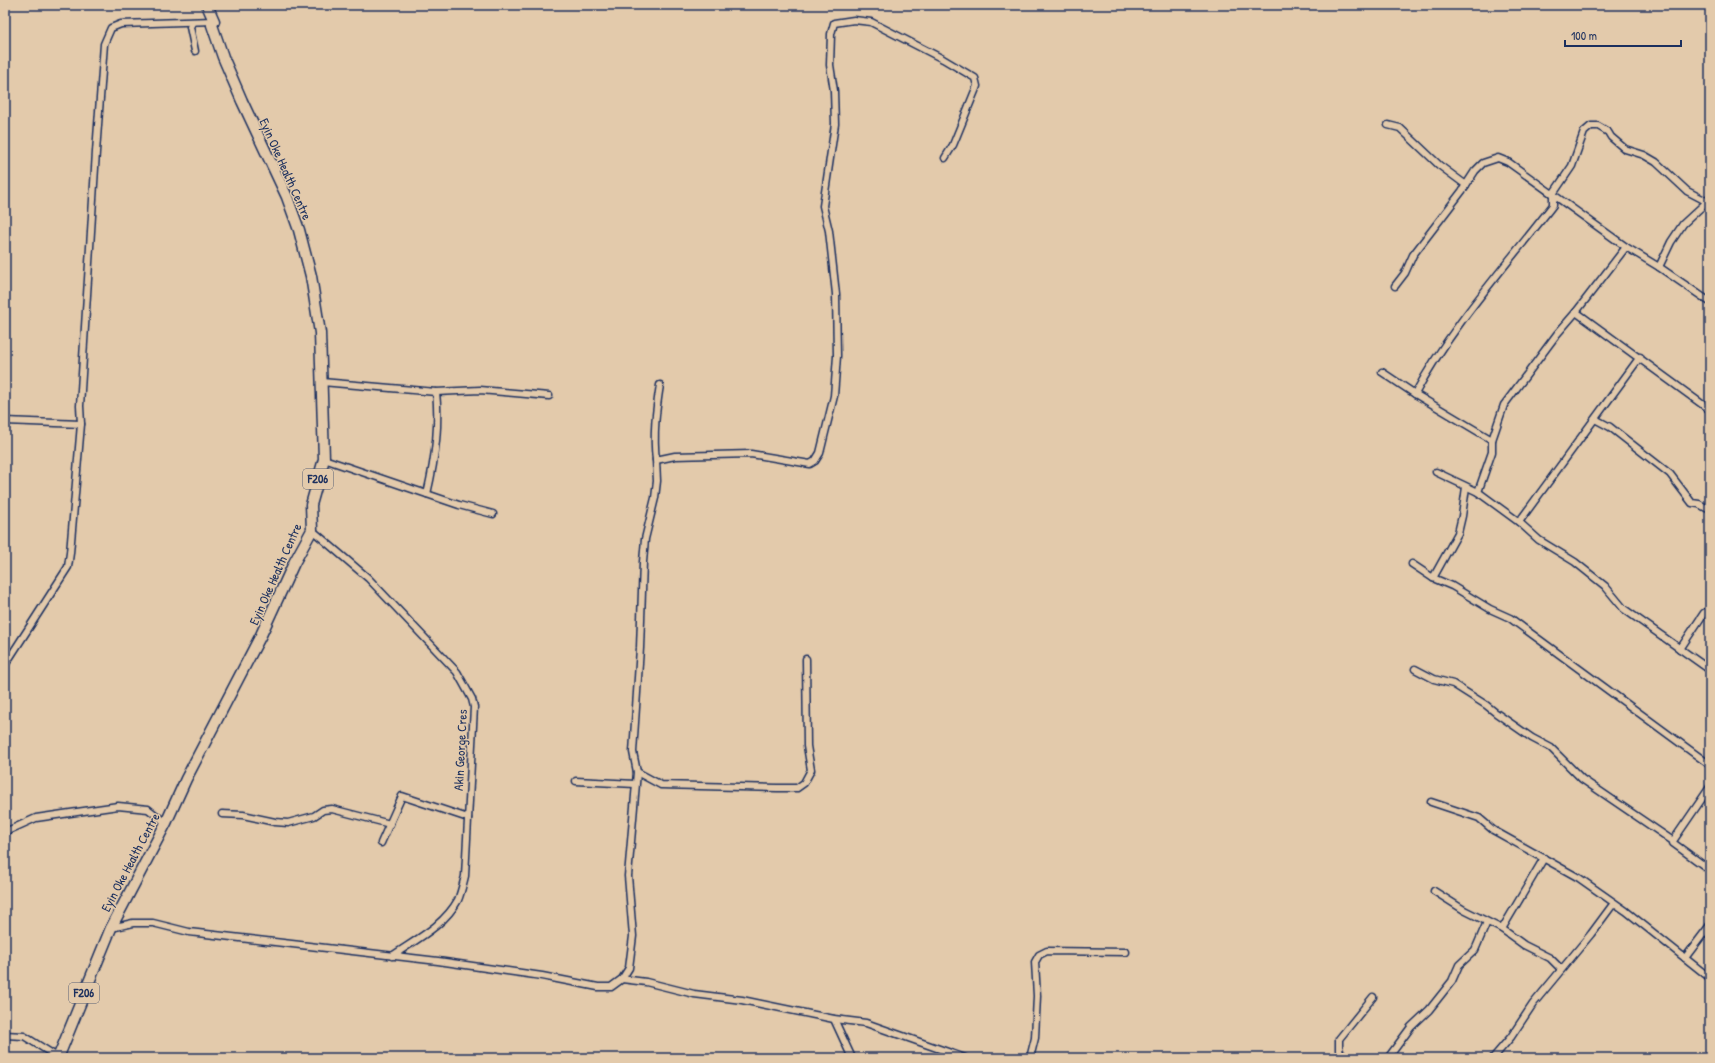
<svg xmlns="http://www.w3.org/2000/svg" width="1715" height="1063" font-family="'Patrick Hand',sans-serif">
<rect width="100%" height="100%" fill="#e3caab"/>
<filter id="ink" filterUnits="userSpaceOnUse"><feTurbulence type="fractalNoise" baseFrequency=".025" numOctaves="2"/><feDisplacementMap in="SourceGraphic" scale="8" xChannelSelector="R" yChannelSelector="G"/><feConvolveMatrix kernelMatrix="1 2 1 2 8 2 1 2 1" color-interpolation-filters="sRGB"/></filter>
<g filter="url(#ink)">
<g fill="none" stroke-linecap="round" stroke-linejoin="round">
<g stroke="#1b2f5e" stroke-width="9">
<g id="street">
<path d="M192 23 190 27 195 51"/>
<path d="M1388 125 1400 128 1439 165 1466 185"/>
<path d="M1659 267 1671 242 1683 224 1710 199"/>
<path d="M1395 286 1405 273 1413 255 1462 191 1475 171 1483 163 1498 158 1508 162 1626 247 1659 267 1710 302"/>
<path d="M1576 312 1710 410"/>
<path d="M1382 372 1415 394 1492 440"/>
<path d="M322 382 436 392 480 390 549 396"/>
<path d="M1415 394C1451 326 1506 266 1553 205V194L1572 166 1584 132 1591 126H1598L1608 132 1611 137 1625 149 1644 155 1656 162 1687 191 1708 202"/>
<path d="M1595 419 1610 427 1670 474 1692 503 1699 504 1710 510"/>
<path d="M5 421 81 424"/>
<path d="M324 459 459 505 493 514"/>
<path d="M656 460C653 434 656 410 660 385"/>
<path d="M1436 472 1478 492 1519 522 1539 540 1575 562 1605 586 1624 609 1710 670"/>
<path d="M1478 492 1492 452V440L1504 405 1557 334 1576 312 1626 247"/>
<path d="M427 494C435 460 440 427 436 392"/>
<path d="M1519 522 1640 357"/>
<path d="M312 530 368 578 457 672 472 699 474 707 465 876C463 884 461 893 458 900 444 926 415 940 392 956"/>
<path d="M1412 564 1433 578 1452 586 1490 609 1510 618 1710 765"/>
<path d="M1433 578 1458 533 1462 516 1466 487"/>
<path d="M1680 649 1704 613 1710 610"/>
<path d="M5 665 68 567 70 553 81 424 80 406 96 152 104 44 111 28 121 24 214 21"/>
<path d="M1415 669 1434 679 1453 684 1486 705 1496 713 1532 738 1551 748 1582 779 1673 841V843L1710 870"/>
<path d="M637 772 661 785 777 788H797L804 783 811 770 807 746 806 659"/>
<path d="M576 781 635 784"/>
<path d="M1431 802 1479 818 1493 830 1579 878 1626 911 1710 978"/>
<path d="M222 814 243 815 275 822 288 823 314 816 323 810 332 809 390 824"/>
<path d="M5 832 36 818 118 806 148 809 166 823"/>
<path d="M1673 841 1710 787"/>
<path d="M381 843 402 796 468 818"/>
<path d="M1434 891 1464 910 1502 929 1524 945 1550 958 1561 969"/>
<path d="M111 928 133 923H153L189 932 438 961 542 976 598 987H611L622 979 629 968 633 936 628 876 637 772 633 752 640 648 643 562 645 539 655 498 657 481 656 460 675 456 751 454 810 464 815 461 820 453 834 396 837 356 836 294 829 231 823 206 835 124 834 91 830 65 831 34 834 23 854 20 871 22 943 59 975 78 977 86 953 145 945 158"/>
<path d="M1502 929 1544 858"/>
<path d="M1685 958 1710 925"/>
<path d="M622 979 646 982 694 994 742 1000 834 1019 866 1023 965 1058"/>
<path d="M834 1019 852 1058"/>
<path d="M5 1035 24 1036 59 1058"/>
<path d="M1030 1058 1035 1038 1037 996 1035 962 1039 955 1047 951 1126 952"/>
<path d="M1345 1058 1339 1050V1039L1373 997"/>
<path d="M1388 1058 1411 1027 1429 1010 1452 981 1459 965 1475 950 1487 922"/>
<path d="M1493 1058 1511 1037 1533 1004 1591 934 1614 903"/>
</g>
</g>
<g stroke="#1b2f5e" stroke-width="13">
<path id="primary" d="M58 1058 111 928 166 823 186 779 261 635 294 563 312 530 311 505 324 459 320 333 311 276 299 230 287 197 242 101 223 57 212 25 214 21 207 5"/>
</g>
<use href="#street" stroke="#e3caab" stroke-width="6"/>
<use href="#primary" stroke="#e3caab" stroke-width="10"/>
</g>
</g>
<g text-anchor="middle" stroke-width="3" stroke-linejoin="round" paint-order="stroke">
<g fill="#e3caab" stroke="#575e75" stroke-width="1">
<rect x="303" y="469" width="30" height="20" rx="3"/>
<rect x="69" y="983" width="30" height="20" rx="3"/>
</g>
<g font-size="12" font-weight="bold" fill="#1b2f5e">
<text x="318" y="483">F206</text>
<text x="84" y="997">F206</text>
</g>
<g font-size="13" fill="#1b2f5e" stroke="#e3caab">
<text transform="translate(286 169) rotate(66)" y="5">Eyin Oke Health Centre</text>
<text transform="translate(275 574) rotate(-66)" y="5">Eyin Oke Health Centre</text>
<text transform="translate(460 750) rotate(-87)" y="5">Akin George Cres</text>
<text transform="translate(130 862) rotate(-62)" y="5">Eyin Oke Health Centre</text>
</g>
</g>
<rect width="1715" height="1063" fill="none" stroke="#e3caab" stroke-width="20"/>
<rect x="10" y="10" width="1695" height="1043" fill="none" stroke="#1b2f5e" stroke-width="1.5" filter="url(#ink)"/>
<path d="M1565 40v6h116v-6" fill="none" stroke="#1b2f5e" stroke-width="2"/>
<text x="1571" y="40" font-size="12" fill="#1b2f5e" stroke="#e3caab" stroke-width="3" paint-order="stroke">100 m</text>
</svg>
